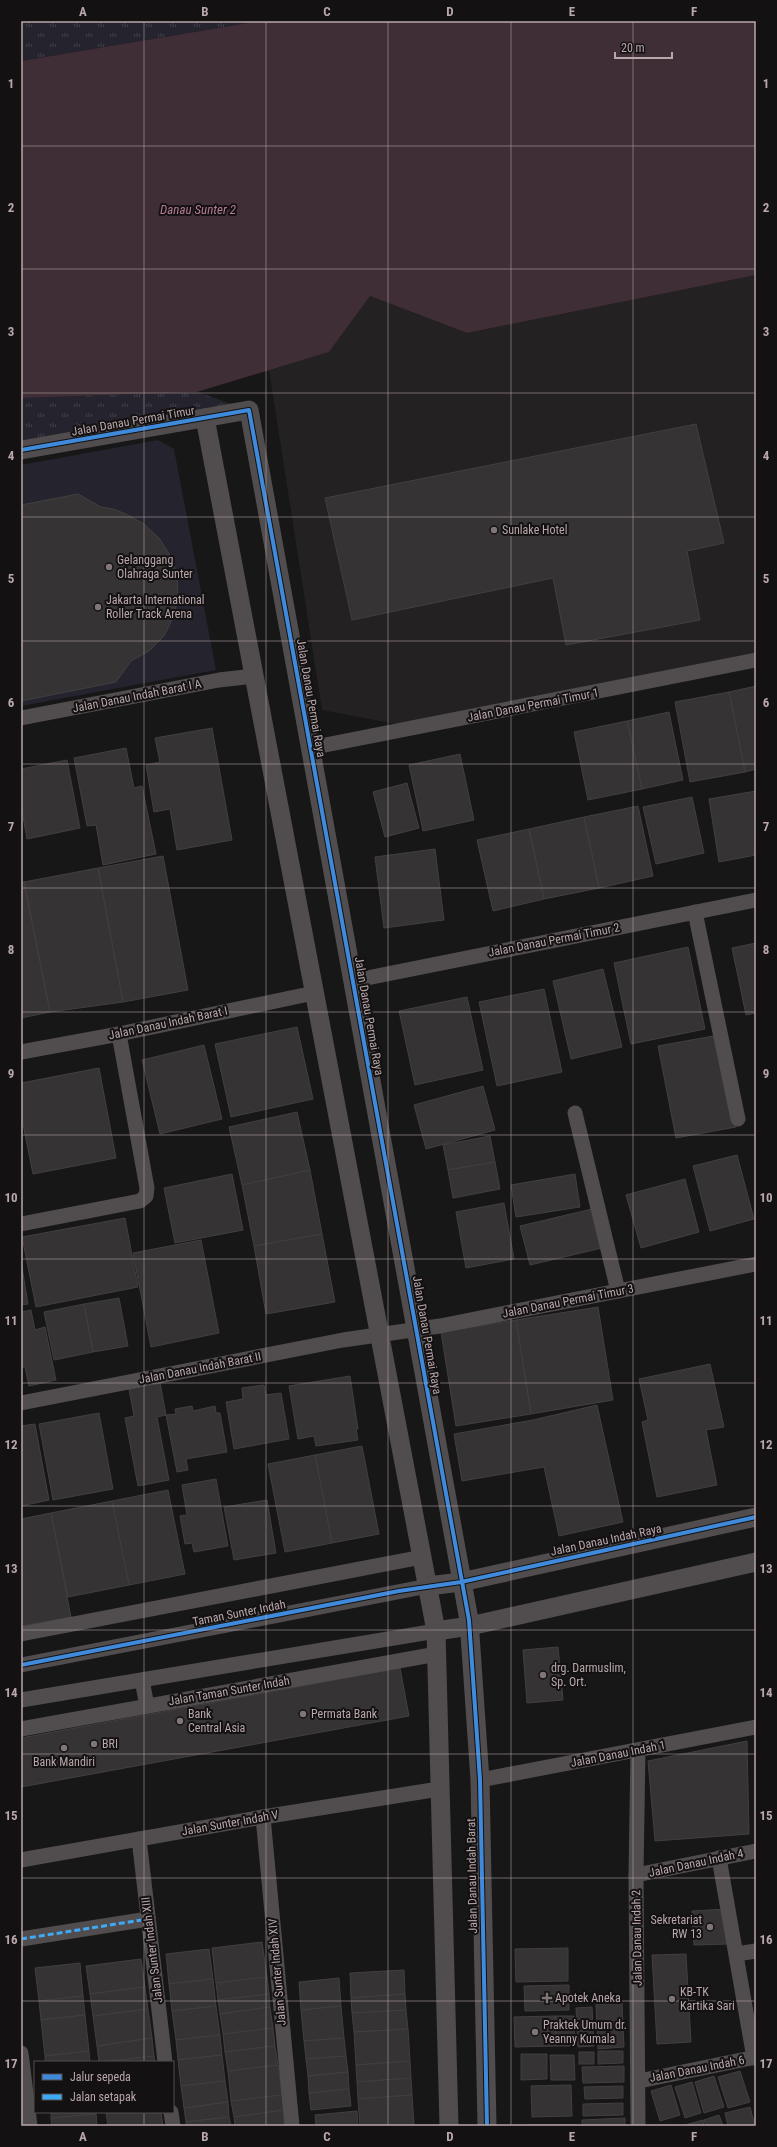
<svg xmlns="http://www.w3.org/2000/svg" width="777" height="2147" font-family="'Roboto Condensed',sans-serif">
<defs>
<pattern id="grass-tufts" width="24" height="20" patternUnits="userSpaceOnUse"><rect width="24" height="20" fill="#25232d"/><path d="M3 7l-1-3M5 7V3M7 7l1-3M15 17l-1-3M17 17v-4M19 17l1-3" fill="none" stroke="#434049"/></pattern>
</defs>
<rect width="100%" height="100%" fill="#171717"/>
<path fill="#232121" d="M756 275V661L412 727 322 710 269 370 329 352 370 296 467 333Z"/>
<g fill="url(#grass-tufts)">
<path d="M21 21H261L21 61Z"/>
<path d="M197 392 249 410 21 450V398Z"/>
</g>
<path fill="#25232d" d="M158 440 174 449 216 670 21 706V465Z"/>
<path fill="#402e36" d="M261 21H756V275L467 333 370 296 329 352 197 392 21 398V61Z"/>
<g fill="#353333" stroke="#433f40">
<path d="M696 424 724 543 687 551 700 620 566 645 553 578 352 620 325 498Z"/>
<path d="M78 494 101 507 113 509 126 514 144 524 159 538 170 555 177 575 178 597 174 616 164 636 149 651 131 661 116 682 21 701V505Z"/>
<path d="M756 686V769L745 772 729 692Z"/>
<path d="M729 692 745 772 690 782 675 702Z"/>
<path d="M669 712 683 780 642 789 627 721Z"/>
<path d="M627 721 642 789 588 800 574 732Z"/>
<path d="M212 728 232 840 177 850 170 809 154 812 146 765 160 762 155 738Z"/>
<path d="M126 748 134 788 142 786 156 854 103 865 96 825 87 826 74 758Z"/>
<path d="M460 754 474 820 423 831 409 765Z"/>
<path d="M67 760 80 828 27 839 21 805V769Z"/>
<path d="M407 783 419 828 385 837 373 792Z"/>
<path d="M756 791V855L719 862 709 799Z"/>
<path d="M692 797 704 853 656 864 643 807Z"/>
<path d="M638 806 653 876 599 888 584 817Z"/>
<path d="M584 817 599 888 544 899 529 829Z"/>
<path d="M529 829 544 899 493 911 477 840Z"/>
<path d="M435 849 444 920 384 928 375 857Z"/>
<path d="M163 856 188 990 123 1002 98 868Z"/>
<path d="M98 868 123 1002 50 1012 24 882Z"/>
<path d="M21 882H24L50 1012 21 1018Z"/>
<path d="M756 943V1013L746 1015 732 948Z"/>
<path d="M688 947 705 1029 631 1044 614 963Z"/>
<path d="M603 969 622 1047 571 1059 553 981Z"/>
<path d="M544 989 562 1072 497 1086 479 1002Z"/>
<path d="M467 997 483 1070 415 1085 399 1011Z"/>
<path d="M297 1027 313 1099 231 1117 215 1044Z"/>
<path d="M719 1035 736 1127 676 1138 658 1046Z"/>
<path d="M204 1045 222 1119 160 1134 142 1060Z"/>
<path d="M99 1068 116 1158 33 1174 21 1114V1083Z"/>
<path d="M483 1086 495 1130 426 1149 414 1105Z"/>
<path d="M297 1112 310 1170 242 1185 229 1127Z"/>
<path d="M490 1136 495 1162 448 1170 443 1145Z"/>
<path d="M737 1155 754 1219 710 1231 693 1166Z"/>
<path d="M495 1162 500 1189 453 1198 448 1170Z"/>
<path d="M310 1170 322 1234 254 1246 242 1185Z"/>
<path d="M232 1174 243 1230 175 1243 164 1188Z"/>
<path d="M575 1174 580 1207 516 1217 511 1185Z"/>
<path d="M685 1179 699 1232 641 1248 626 1195Z"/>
<path d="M504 1203 514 1259 466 1268 456 1212Z"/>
<path d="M592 1209 602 1248 530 1265 520 1226Z"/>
<path d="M125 1218 138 1287 36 1307 22 1237Z"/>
<path d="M322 1234 335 1302 266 1314 254 1246Z"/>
<path d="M201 1240 219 1333 151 1347 133 1253Z"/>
<path d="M21 1261 28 1304 21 1305Z"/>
<path d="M119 1298 128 1346 93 1352 84 1304Z"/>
<path d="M84 1304 93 1352 54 1360 44 1312Z"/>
<path d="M598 1307 613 1400 531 1414 516 1320Z"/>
<path d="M31 1310 35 1330 45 1327 56 1380 29 1386 25 1367 21 1368V1312Z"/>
<path d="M516 1320 531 1414 456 1426 441 1332Z"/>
<path d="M710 1364 724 1427 706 1430 717 1485 657 1497 642 1422 648 1420 639 1379Z"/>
<path d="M350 1376 358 1429H356L358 1440 316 1446 314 1436 298 1439 289 1386Z"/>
<path d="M160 1383 166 1415 157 1417 169 1480 138 1486 125 1418 134 1416 129 1389Z"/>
<path d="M264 1385 266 1395 281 1393 289 1439 234 1449 226 1402 243 1399 242 1388Z"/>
<path d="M597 1405 623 1522 559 1536 544 1467 462 1481 454 1434 533 1420Z"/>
<path d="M192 1406 193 1411 215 1406 216 1413H220L227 1452 186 1459 188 1470 177 1472 166 1415 176 1414 175 1409Z"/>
<path d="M99 1413 113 1489 53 1500 39 1424Z"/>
<path d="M35 1424 49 1500 21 1506V1426Z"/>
<path d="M362 1446 379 1534 332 1543 315 1455Z"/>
<path d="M315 1455 332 1543 285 1552 268 1464Z"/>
<path d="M216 1479 228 1546 194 1552 192 1543 185 1544 180 1516 187 1515 182 1485Z"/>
<path d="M168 1490 185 1574 129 1585 112 1501Z"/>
<path d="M267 1500 276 1553 234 1560 224 1507Z"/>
<path d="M112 1501 129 1585 68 1597 51 1513Z"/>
<path d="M51 1513 71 1617 21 1626V1519Z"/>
<path d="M558 1647 563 1700 527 1703 523 1650Z"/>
<path d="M400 1668 409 1716 21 1787V1738Z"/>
<path d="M747 1741 749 1834 655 1841 648 1761Z"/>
<path d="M727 1909 728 1944 694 1945 692 1911Z"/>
<path d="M262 1942 267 1977 216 1983 212 1948Z"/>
<path d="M568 1948V1981L516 1982 515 1949Z"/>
<path d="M209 1949 213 1979 169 1984 166 1954Z"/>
<path d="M686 1954 691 2042 657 2044 652 1955Z"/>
<path d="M141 1959 145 1987 90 1994 86 1966Z"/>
<path d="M80 1963 83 1996 39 2001 35 1968Z"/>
<path d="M404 1970 405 1994 351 1998 350 1973Z"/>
<path d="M267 1977 269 1994 218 2000 216 1983Z"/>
<path d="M339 1978 341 2006 301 2010 299 1982Z"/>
<path d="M213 1979 216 2006 172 2011 169 1984Z"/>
<path d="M569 1985V2010L525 2011 524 1986Z"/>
<path d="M145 1987 148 2009 93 2016 90 1994Z"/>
<path d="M269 1994 270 2007 220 2014 218 2000Z"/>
<path d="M405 1994 406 2010 352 2013 351 1998Z"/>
<path d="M83 1996 85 2015 41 2020 39 2001Z"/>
<path d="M622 2003 624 2047 598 2049 596 2004Z"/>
<path d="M216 2006 220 2035 176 2040 172 2011Z"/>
<path d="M341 2006 344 2038 304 2041 301 2010Z"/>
<path d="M270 2007 273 2028 223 2034 220 2014Z"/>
<path d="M592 2007 594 2046 578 2047 576 2008Z"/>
<path d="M148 2009 152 2038 97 2046 93 2016Z"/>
<path d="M406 2010 408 2029 354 2032 352 2013Z"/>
<path d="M85 2015 89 2051 45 2056 41 2020Z"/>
<path d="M555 2016H574L575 2046H556Z"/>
<path d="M555 2016 556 2046 515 2047 514 2017Z"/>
<path d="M273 2028 275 2046 225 2052 223 2034Z"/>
<path d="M408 2029 410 2061 356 2065 354 2032Z"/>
<path d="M220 2035 222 2055 178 2060 176 2040Z"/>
<path d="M152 2038 154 2056 99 2062 97 2046Z"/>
<path d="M344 2038 346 2056 306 2059 304 2041Z"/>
<path d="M275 2046 278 2065 228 2071 225 2052Z"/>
<path d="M89 2051 90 2062H45V2056Z"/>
<path d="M598 2051H623V2063L598 2064Z"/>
<rect x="579" y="2052" width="15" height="12"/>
<path d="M521 2054H547V2079L521 2080Z"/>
<path d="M222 2055 225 2081 181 2086 178 2060Z"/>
<path d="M550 2055H574L575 2080H551Z"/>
<path d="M154 2056 155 2062H107Z"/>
<path d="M346 2056 348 2072 308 2076 306 2059Z"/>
<path d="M410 2061 411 2078 357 2082 356 2065Z"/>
<path d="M278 2065 282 2095 231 2101 228 2071Z"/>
<path d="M624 2066V2082L583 2083 582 2067Z"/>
<path d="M740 2071 750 2102 728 2108 718 2077Z"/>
<path d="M348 2072 349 2089 309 2093 308 2076Z"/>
<path d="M714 2076 724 2107 704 2113 695 2082Z"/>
<path d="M411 2078 412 2095 358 2099 357 2082Z"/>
<path d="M225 2081 228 2102 184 2108 181 2086Z"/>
<path d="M692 2082 701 2113 685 2118 675 2087Z"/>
<path d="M571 2085 572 2116 532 2117 531 2086Z"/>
<path d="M671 2085 680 2115 660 2121 651 2091Z"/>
<path d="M623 2086V2098L585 2099 584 2087Z"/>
<path d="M349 2089 351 2106 311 2110 309 2093Z"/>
<path d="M282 2095 284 2110 234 2117 231 2101Z"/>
<path d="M412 2095 414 2126H360L358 2099Z"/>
<path d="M228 2102 229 2117 186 2122 184 2108Z"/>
<path d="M623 2103V2115L583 2116V2104Z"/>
<path d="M750 2107 755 2126H728L725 2113Z"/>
<path d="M284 2110 286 2126H235L234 2117Z"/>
<path d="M357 2111 358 2126H316L315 2115Z"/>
<path d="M51 2112H96V2114L51 2118Z"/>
<path d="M161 2112 163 2126H108L106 2113Z"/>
<path d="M96 2114 97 2126H52L51 2118Z"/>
<path d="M719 2115 723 2126H706L704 2120Z"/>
<path d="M229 2117 231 2126H186V2122Z"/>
<path d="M625 2118V2126H582V2120Z"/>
<path d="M703 2120 704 2126H682Z"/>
<rect x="529" y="2125" width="45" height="1"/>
</g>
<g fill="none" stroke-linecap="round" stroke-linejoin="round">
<g stroke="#514c4d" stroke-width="15">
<path d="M21 718 219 680 254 676"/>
<path d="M310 748 756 660"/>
<path d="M695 912 738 1119"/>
<path d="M352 981 756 900"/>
<path d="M21 1052 119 1034 314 993"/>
<path d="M575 1113 618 1291"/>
<path d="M21 1224 140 1201 146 1196 147 1188 119 1034"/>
<path d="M21 1403 343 1340 440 1326 756 1264"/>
<path d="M21 1634 422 1557"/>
<path d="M21 1665 428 1586"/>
<path d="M142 1680 147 1706"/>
<path d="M21 1700 436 1631"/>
<path d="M21 1729 437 1654"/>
<path d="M480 1780 756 1727"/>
<path d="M263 1817 292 2126"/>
<path d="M139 1839 165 2062"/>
<path d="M719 1858 754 2058"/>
<path d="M21 1860 263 1817 439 1789"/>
<path d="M636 1875 756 1851"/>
<path d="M21 1939 148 1919"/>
<path d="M736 1954 756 1951"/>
<path d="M21 2053 30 2126"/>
<path d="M639 2081 756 2057"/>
<path d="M171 2112 173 2126"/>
<path d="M638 2126 636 1875 638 1750"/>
</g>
<g stroke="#514c4d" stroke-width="19">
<path d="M205 418 436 1631 449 2126"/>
<path d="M21 450 249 410 469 1620 480 1780 487 2126"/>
<path d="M428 1586 461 1582 756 1517"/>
<path d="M436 1631 470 1626 756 1562"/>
</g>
<path stroke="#3fa9f5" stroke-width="3" stroke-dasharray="6 3" stroke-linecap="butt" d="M21 1939 148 1919"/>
<g stroke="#131111" stroke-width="6">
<g id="cycleway">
<path d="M21 450 249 410 469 1620 480 1780 487 2126"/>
<path d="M21 1665 399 1591 461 1582 756 1517"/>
</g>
</g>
<use href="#cycleway" stroke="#408adc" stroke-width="4"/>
</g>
<path fill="none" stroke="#b9a7ab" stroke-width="1" stroke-opacity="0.55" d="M144 21V2062M266 21V2126M388 21V2126M511 21V2126M633 21V2126M21 146H756M21 269H756M21 393H756M21 517H756M21 641H756M21 764H756M21 888H756M21 1012H756M21 1135H756M21 1259H756M21 1383H756M21 1506H756M21 1630H756M21 1754H756M21 1878H756M21 2001H756M144 2112V2126"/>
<g fill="#807577" stroke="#131111" stroke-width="1.5">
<circle cx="494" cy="530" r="4"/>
<circle cx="109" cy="567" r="4"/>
<circle cx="98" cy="607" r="4"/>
<circle cx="543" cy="1675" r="4"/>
<circle cx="303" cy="1714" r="4"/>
<circle cx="180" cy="1721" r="4"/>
<circle cx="94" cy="1744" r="4"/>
<circle cx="64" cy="1748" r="4"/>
<circle cx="710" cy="1927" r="4"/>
<path d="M545 1992h4v4h4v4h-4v4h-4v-4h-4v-4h4z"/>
<circle cx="672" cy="1999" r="4"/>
<circle cx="535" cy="2032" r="4"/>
</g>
<g text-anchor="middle" stroke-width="4" stroke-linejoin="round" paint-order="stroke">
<g font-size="12" fill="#b9a7ab" stroke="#131111">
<text transform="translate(133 421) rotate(-10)" y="4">Jalan Danau Permai Timur</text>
<text transform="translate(137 696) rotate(-11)" y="4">Jalan Danau Indah Barat I A</text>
<text transform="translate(311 698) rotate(80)" y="4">Jalan Danau Permai Raya</text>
<text transform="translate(533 705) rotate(-11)" y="4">Jalan Danau Permai Timur 1</text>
<text transform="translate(554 940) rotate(-11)" y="4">Jalan Danau Permai Timur 2</text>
<text transform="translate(369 1016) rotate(80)" y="4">Jalan Danau Permai Raya</text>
<text transform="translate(168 1023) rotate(-12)" y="4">Jalan Danau Indah Barat I</text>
<text transform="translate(568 1301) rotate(-11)" y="4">Jalan Danau Permai Timur 3</text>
<text transform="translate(427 1335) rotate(80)" y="4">Jalan Danau Permai Raya</text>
<text transform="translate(200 1368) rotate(-11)" y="4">Jalan Danau Indah Barat II</text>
<text transform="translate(606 1540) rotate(-12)" y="4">Jalan Danau Indah Raya</text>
<text transform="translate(239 1613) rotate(-11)" y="4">Taman Sunter Indah</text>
<text transform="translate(229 1691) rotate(-10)" y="4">Jalan Taman Sunter Indah</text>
<text transform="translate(618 1754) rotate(-11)" y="4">Jalan Danau Indah 1</text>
<text transform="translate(230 1823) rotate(-10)" y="4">Jalan Sunter Indah V</text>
<text transform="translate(696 1863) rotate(-12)" y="4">Jalan Danau Indah 4</text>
<text transform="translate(472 1876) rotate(-91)" y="4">Jalan Danau Indah Barat</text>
<text transform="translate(637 1938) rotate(-91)" y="4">Jalan Danau Indah 2</text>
<text transform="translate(152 1950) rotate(-97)" y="4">Jalan Sunter Indah XIII</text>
<text transform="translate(277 1972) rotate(-95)" y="4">Jalan Sunter Indah XIV</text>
<text transform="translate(697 2069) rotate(-11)" y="4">Jalan Danau Indah 6</text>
</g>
<g font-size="12" fill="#b9a7ab" stroke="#131111" text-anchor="start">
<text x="502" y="534">Sunlake Hotel</text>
<text x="117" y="564">Gelanggang<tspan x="117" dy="14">Olahraga Sunter</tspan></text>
<text x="106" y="604">Jakarta International<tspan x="106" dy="14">Roller Track Arena</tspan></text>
<text x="551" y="1672">drg. Darmuslim,<tspan x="551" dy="14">Sp. Ort.</tspan></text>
<text x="188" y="1718">Bank<tspan x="188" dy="14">Central Asia</tspan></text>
<text x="311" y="1718">Permata Bank</text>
<text x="102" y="1748">BRI</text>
<text x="64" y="1766" text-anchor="middle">Bank Mandiri</text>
<text x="702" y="1924" text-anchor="end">Sekretariat<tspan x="702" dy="14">RW 13</tspan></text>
<text x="680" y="1996">KB-TK<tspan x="680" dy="14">Kartika Sari</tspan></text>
<text x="555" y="2002">Apotek Aneka</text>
<text x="543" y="2029">Praktek Umum dr.<tspan x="543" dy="14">Yeanny Kumala</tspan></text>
</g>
<g font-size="13" font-style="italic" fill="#b67b96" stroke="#131111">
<text x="198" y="214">Danau Sunter 2</text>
</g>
</g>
<rect width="777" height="2147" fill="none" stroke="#131111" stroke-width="44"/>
<rect x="34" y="2061" width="140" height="52" fill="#131111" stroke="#554d4f"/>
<rect x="42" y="2074" width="20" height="6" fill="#408adc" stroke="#554d4f"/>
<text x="70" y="2081" font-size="12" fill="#b9a7ab">Jalur sepeda</text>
<rect x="42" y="2094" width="20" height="6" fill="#3fa9f5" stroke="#554d4f"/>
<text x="70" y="2101" font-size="12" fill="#b9a7ab">Jalan setapak</text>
<path d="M615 52v6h57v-6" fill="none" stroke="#b9a7ab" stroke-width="2"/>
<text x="621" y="52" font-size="12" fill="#b9a7ab" stroke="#131111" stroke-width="3" paint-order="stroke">20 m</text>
<rect x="22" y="22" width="733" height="2103" fill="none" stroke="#b9a7ab" stroke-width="1.5"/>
<g font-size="13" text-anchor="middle" font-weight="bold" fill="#b9a7ab">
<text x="83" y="16">A</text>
<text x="205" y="16">B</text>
<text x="327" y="16">C</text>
<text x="450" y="16">D</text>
<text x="572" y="16">E</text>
<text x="694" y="16">F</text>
<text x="11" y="88">1</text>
<text x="766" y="88">1</text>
<text x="11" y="212">2</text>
<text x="766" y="212">2</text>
<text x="11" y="336">3</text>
<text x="766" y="336">3</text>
<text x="11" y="460">4</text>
<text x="766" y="460">4</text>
<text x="11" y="583">5</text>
<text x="766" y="583">5</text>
<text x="11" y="707">6</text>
<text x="766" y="707">6</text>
<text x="11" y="831">7</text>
<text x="766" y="831">7</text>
<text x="11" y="954">8</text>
<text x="766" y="954">8</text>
<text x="11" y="1078">9</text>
<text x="766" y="1078">9</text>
<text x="11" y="1202">10</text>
<text x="766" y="1202">10</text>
<text x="11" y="1325">11</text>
<text x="766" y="1325">11</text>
<text x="11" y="1449">12</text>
<text x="766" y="1449">12</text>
<text x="11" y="1573">13</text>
<text x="766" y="1573">13</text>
<text x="11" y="1697">14</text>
<text x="766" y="1697">14</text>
<text x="11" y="1820">15</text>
<text x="766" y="1820">15</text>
<text x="11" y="1944">16</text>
<text x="766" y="1944">16</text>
<text x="11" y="2068">17</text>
<text x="766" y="2068">17</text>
<text x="83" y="2141">A</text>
<text x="205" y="2141">B</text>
<text x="327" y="2141">C</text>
<text x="450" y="2141">D</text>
<text x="572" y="2141">E</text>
<text x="694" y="2141">F</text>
</g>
</svg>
